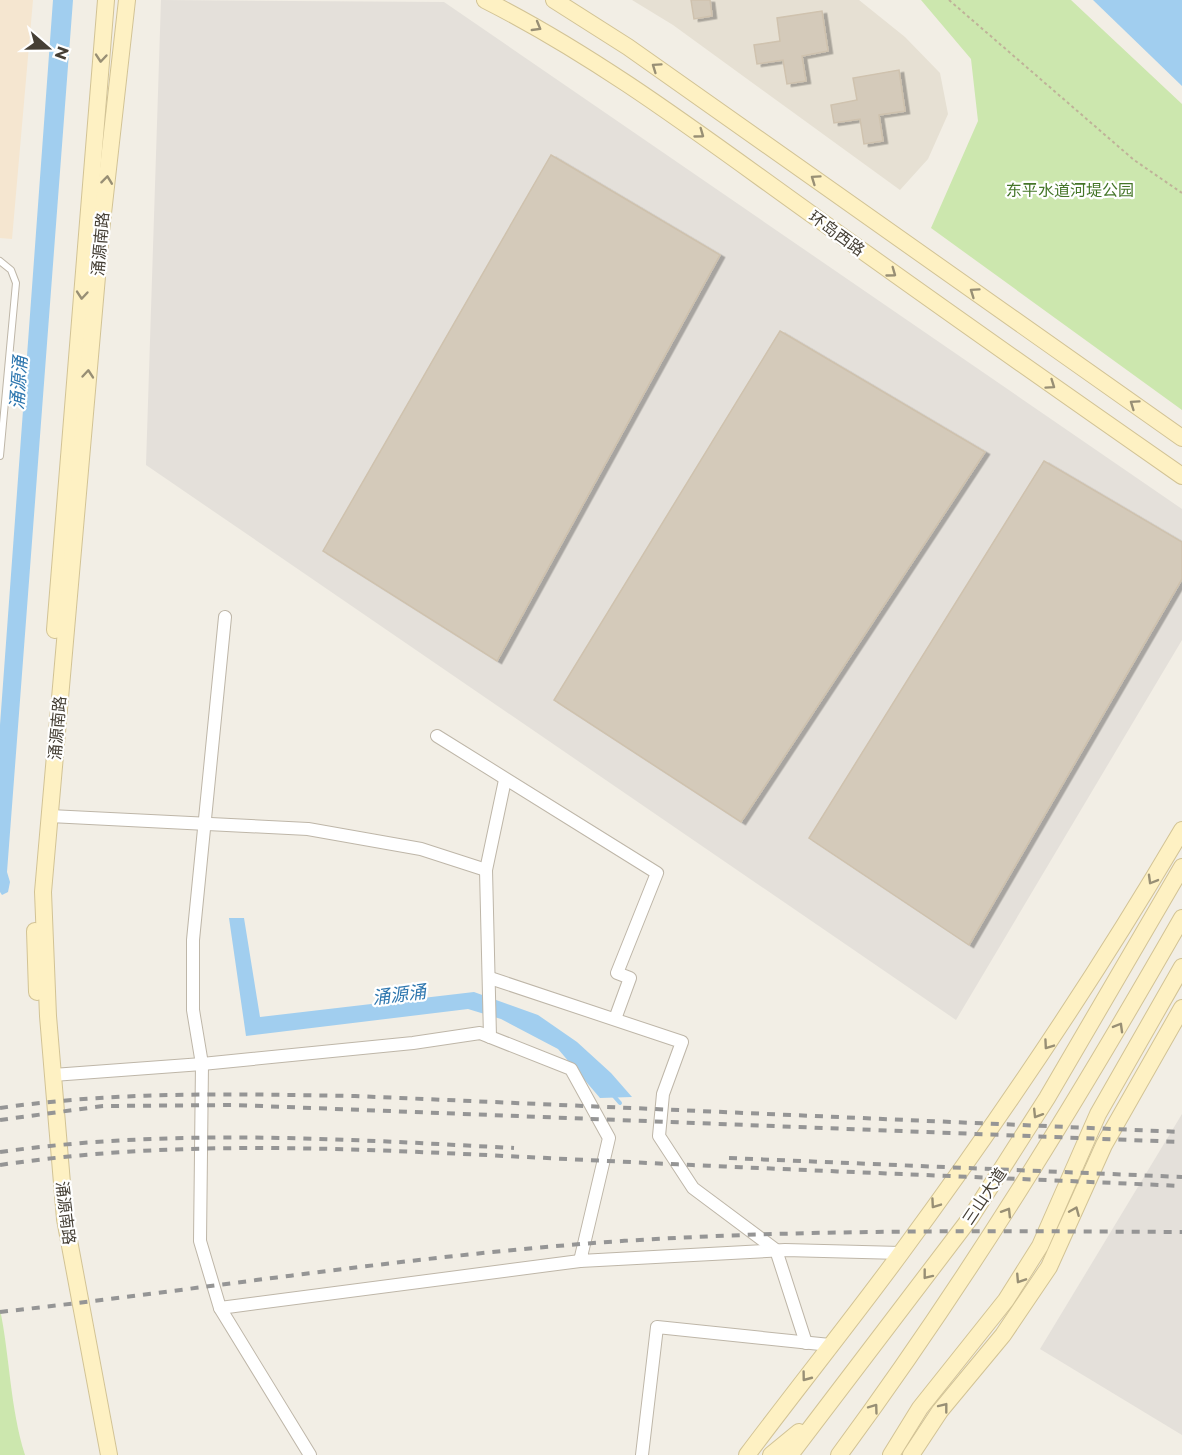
<svg xmlns="http://www.w3.org/2000/svg" width="1182" height="1455" font-family="Montserrat,'Noto Sans SC',sans-serif">
<defs>
<filter id="shadow"><feDropShadow dx="4.5" dy="2.5" stdDeviation="0" flood-color="#0004"/></filter>
</defs>
<rect width="100%" height="100%" fill="#f2eee5"/>
<path fill="#e6e0d3" d="M632 0H859L905 37 940 73 948 114 928 159 900 190 673 25Z"/>
<path fill="#f5e6d0" d="M0 0H33L12 239 0 238Z"/>
<g fill="#e4e0da">
<path d="M161 0 444 2 1182 509V640L956 1020 146 465Z"/>
<path d="M1182 1114V1435L1040 1349Z"/>
</g>
<g fill="#cce7ae">
<path d="M921 0H1071L1182 104V410L931 228 978 121 971 59Z"/>
<path d="M0 1309C10 1358 10 1407 25 1455H0Z"/>
</g>
<g fill="#a1ceef">
<path d="M53 0H73L7 872 10 882 8 892 2 895 0 892V725Z"/>
<path d="M1093 0H1182V86Z"/>
<path d="M229 918H244L260 1017 474 992 538 1015 577 1042 611 1073 632 1097 600 1098 558 1049 501 1019 468 1009 246 1036Z"/>
</g>
<g fill="none" stroke-linecap="round" stroke-linejoin="round">
<path stroke="#a1ceef" stroke-width="4" d="M613 1095 620 1103"/>
</g>
<g fill="#d4caba" stroke="#cfc2ae" stroke-width="1.5" filter="url(#shadow)">
<path d="M691 0H710L712 16 694 19Z"/>
<path d="M822 11 828 51 802 56 806 81 787 84 783 60 757 64 754 45 780 41 777 18Z"/>
<path d="M899 70 905 111 879 115 883 141 864 144 860 119 834 123 831 105 857 100 853 78Z"/>
<path d="M551 155 720 255 497 661 323 551Z"/>
<path d="M780 331 985 452 741 822 554 700Z"/>
<path d="M1044 461 1182 542V579L969 945 809 838Z"/>
</g>
<g fill="none" stroke-linecap="round" stroke-linejoin="round">
<g stroke="#beb6a8" stroke-width="8">
<path id="lane" d="M0 261 11 270 16 283 0 456"/>
</g>
<g stroke="#beb6a8" stroke-width="14">
<g id="street">
<path d="M225 617 193 940V1010L202 1064 200 1241 220 1308 310 1455"/>
<path d="M437 736 657 873 617 973 630 978 615 1019"/>
<path d="M50 816 308 829 421 849 486 870"/>
<path d="M490 978 682 1042 663 1094 659 1136 693 1188 776 1250 806 1343"/>
<path d="M490 1037 486 870 505 780"/>
<path d="M53 1075 202 1064 413 1043 480 1033 571 1069 609 1138 580 1261 785 1250 901 1253"/>
<path d="M220 1308 580 1261"/>
<path d="M642 1455 657 1327 830 1345"/>
</g>
</g>
<g stroke="#d2c395" stroke-width="18">
<g id="secondary">
<path d="M485 0C604 60 710 142 818 219 939 306 1060 391 1182 476"/>
<path d="M554 0 628 47 1182 438"/>
<path d="M55 630 106 0"/>
<path d="M35 931 37 992"/>
<path d="M109 1455 65 1219 48 1016 43 892 101 231 127 0"/>
<path d="M747 1455C798 1387 851 1321 901 1253 1002 1116 1096 976 1182 830"/>
<path d="M771 1455 799 1432"/>
<path d="M790 1455 971 1217 1047 1098 1182 867"/>
<path d="M839 1455C966 1283 1076 1103 1182 918"/>
<path d="M891 1455 920 1408 1006 1300 1040 1246 1098 1114 1182 967"/>
<path d="M911 1455 940 1411 1003 1335 1049 1267 1104 1145 1182 1008"/>
</g>
</g>
<path stroke="#bfb299" stroke-width="2" stroke-dasharray="3 3" stroke-linecap="butt" d="M949 0 1134 160 1182 193"/>
<use href="#lane" stroke="#fff" stroke-width="6"/>
<use href="#street" stroke="#fff" stroke-width="12"/>
<use href="#secondary" stroke="#fef1c3" stroke-width="16"/>
<g stroke="#959595" stroke-width="4" stroke-dasharray="8 8" stroke-linecap="butt">
<path d="M0 1108C118 1091 236 1094 355 1096L1182 1132"/>
<path d="M0 1120 103 1106 235 1105 1182 1142"/>
<path d="M0 1152C171 1128 342 1139 514 1148"/>
<path d="M729 1158 1182 1177"/>
<path d="M0 1165C194 1136 392 1151 588 1160 786 1170 984 1177 1182 1186"/>
<path d="M0 1312C207 1289 414 1255 622 1241 808 1229 995 1231 1182 1232"/>
</g>
</g>
<defs><path id="oneway-chevron" d="M-2-3.5L2.5 0L-2 3.5" fill="none" stroke-width="1.6" stroke-linecap="round" stroke-linejoin="round" transform="scale(1.5)"/></defs>
<g stroke="#988f75">
<use href="#oneway-chevron" transform="translate(537 27) rotate(30)"/>
<use href="#oneway-chevron" transform="translate(101 58) rotate(95)"/>
<use href="#oneway-chevron" transform="translate(656 67) rotate(-145)"/>
<use href="#oneway-chevron" transform="translate(700 134) rotate(36)"/>
<use href="#oneway-chevron" transform="translate(815 179) rotate(-145)"/>
<use href="#oneway-chevron" transform="translate(107 180) rotate(-83)"/>
<use href="#oneway-chevron" transform="translate(892 273) rotate(36)"/>
<use href="#oneway-chevron" transform="translate(974 292) rotate(-145)"/>
<use href="#oneway-chevron" transform="translate(82 295) rotate(95)"/>
<use href="#oneway-chevron" transform="translate(88 374) rotate(-85)"/>
<use href="#oneway-chevron" transform="translate(1051 385) rotate(35)"/>
<use href="#oneway-chevron" transform="translate(1134 404) rotate(-145)"/>
<use href="#oneway-chevron" transform="translate(1152 880) rotate(120)"/>
<use href="#oneway-chevron" transform="translate(1119 1027) rotate(-60)"/>
<use href="#oneway-chevron" transform="translate(1048 1045) rotate(125)"/>
<use href="#oneway-chevron" transform="translate(1037 1114) rotate(122)"/>
<use href="#oneway-chevron" transform="translate(935 1204) rotate(125)"/>
<use href="#oneway-chevron" transform="translate(1075 1211) rotate(-67)"/>
<use href="#oneway-chevron" transform="translate(1007 1212) rotate(-58)"/>
<use href="#oneway-chevron" transform="translate(927 1275) rotate(128)"/>
<use href="#oneway-chevron" transform="translate(1020 1279) rotate(123)"/>
<use href="#oneway-chevron" transform="translate(806 1377) rotate(127)"/>
<use href="#oneway-chevron" transform="translate(944 1407) rotate(-52)"/>
<use href="#oneway-chevron" transform="translate(874 1408) rotate(-54)"/>
</g>
<g text-anchor="middle" stroke-width="4.5" stroke-linejoin="round" paint-order="stroke">
<g font-size="16" fill="#457629" stroke="#fff">
<text x="1070" y="196">东平水道河堤公园</text>
</g>
<g font-size="16" fill="#453f35" stroke="#fff">
<text transform="translate(837 233) rotate(36)" y="6">环岛西路</text>
<text transform="translate(100 244) rotate(-85)" y="6">涌源南路</text>
<text transform="translate(57 728) rotate(-85)" y="6">涌源南路</text>
<text transform="translate(984 1196) rotate(-56)" y="6">三山大道</text>
<text transform="translate(66 1213) rotate(83)" y="6">涌源南路</text>
</g>
<g font-size="18" font-style="italic" fill="#2f77af" stroke="#fff">
<text transform="translate(19 383) rotate(-86)" y="6">涌源涌</text>
<text transform="translate(399 995) rotate(-7)" y="6">涌源涌</text>
</g>
</g>
<g transform="translate(48 48) rotate(110)" stroke="#ffffff" stroke-width="4.5" paint-order="stroke">
<path d="M0-4.5L10 22L0 15L-10 22Z" fill="#453f35"/>
<text y="-9" font-size="16" font-weight="bold" text-anchor="middle" fill="#453f35">N</text>
</g>
</svg>
